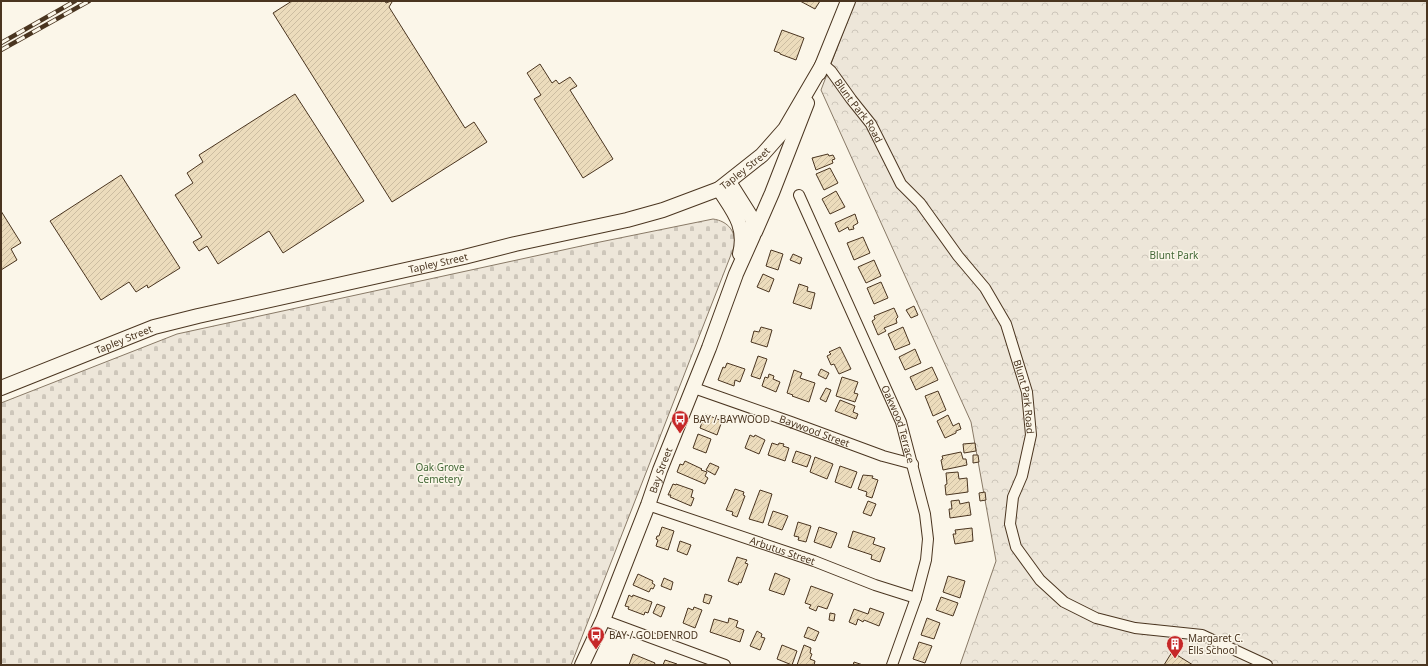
<svg xmlns="http://www.w3.org/2000/svg" width="1428" height="666" font-family="'Noto Sans',sans-serif">
<defs>
<pattern id="cemetery-stones" width="16" height="16" patternUnits="userSpaceOnUse"><rect width="16" height="16" fill="#ede6d9"/><path d="M2 7V4a2 2 0 0 1 4 0v3zM10 15v-3a2 2 0 0 1 4 0v3z" fill="#cdc6ba"/></pattern>
<pattern id="park-crowns" width="20" height="18" patternUnits="userSpaceOnUse"><rect width="20" height="18" fill="#ede6d9"/><path d="M2 6a3 3 0 1 1 6 0M12 15a3 3 0 1 1 6 0" fill="none" stroke="#cdc6ba"/></pattern>
<pattern id="building-hatch" width="6" height="6" patternUnits="userSpaceOnUse"><rect width="6" height="6" fill="#ecdcbc"/><path d="M-1 1l2-2M0 6l6-6M5 7l2-2" fill="none" stroke="#ccbda1"/></pattern>
</defs>
<rect width="100%" height="100%" fill="#fbf6e9"/>
<path fill="url(#cemetery-stones)" stroke="#887966" d="M713 219C728 221 737 232 734 247L571 665H1V403L177 334 595 243Z"/>
<path fill="url(#park-crowns)" stroke="#887966" d="M855 1H1427V665H960L996 561 971 422 821 90Z"/>
<g fill="url(#building-hatch)" stroke="#4a3520">
<path d="M292 1H385L386 3 391 1 392 2 389 7 465 128 474 122 487 142 392 202 273 13Z"/>
<path d="M800 1H820L815 9Z"/>
<path d="M782 30 804 38 796 60 780 54V53L774 51Z"/>
<path d="M540 64 552 83 556 80 559 84 570 77 577 86 570 90 613 159 583 178 534 99 541 95 527 73Z"/>
<path d="M295 94 364 201 283 253 269 231 218 264 207 246 199 251 193 242 202 237 175 195 193 183 187 173 203 162 199 155Z"/>
<path d="M828 154 829 156 833 155 835 159 832 160 833 163 816 170 812 158Z"/>
<path d="M830 168 838 183 824 190 816 174Z"/>
<path d="M121 175 180 268 148 288 147 285 136 292 129 282 101 300 50 221Z"/>
<path d="M836 191 845 207 830 214 822 199Z"/>
<path d="M1 211 21 243 11 249 17 260 1 270Z"/>
<path d="M855 214 858 223 853 226 854 229 849 230 848 227 839 232 835 223Z"/>
<path d="M863 237 870 253 854 260 847 243Z"/>
<path d="M771 250 783 254 778 270 766 266Z"/>
<path d="M793 254 802 258 800 264 790 260Z"/>
<path d="M874 260 881 276 866 283 858 267Z"/>
<path d="M763 274 774 279 769 292 757 287Z"/>
<path d="M881 282 888 298 874 304 867 288Z"/>
<path d="M799 284 808 287 807 291 815 293 811 309 793 303Z"/>
<path d="M914 306 918 315 911 318 906 310Z"/>
<path d="M894 308 898 317 896 319 897 323 884 328 886 331 878 335 872 321 875 319 874 316Z"/>
<path d="M761 327 772 330 767 347 751 342 754 331 759 332Z"/>
<path d="M903 327 910 344 895 350 888 334Z"/>
<path d="M840 347 851 369 839 374 834 364 831 365 827 356 831 354 829 352Z"/>
<path d="M915 349 921 363 905 370 899 357Z"/>
<path d="M758 356 767 359 760 379 751 376Z"/>
<path d="M727 363 745 369 740 382 735 380 734 386 718 380 723 367 725 368Z"/>
<path d="M932 367 938 380 916 390 910 377Z"/>
<path d="M821 369 829 373 826 379 818 375Z"/>
<path d="M794 370 802 373 800 378 815 383 809 402 792 396 793 395 787 393Z"/>
<path d="M769 374 774 376 773 379 780 382 776 392 762 386 765 377 768 378Z"/>
<path d="M842 377 858 382 854 393 858 394 855 402 836 396Z"/>
<path d="M826 388 831 390 826 402 820 399Z"/>
<path d="M938 391 946 410 933 416 925 396Z"/>
<path d="M840 400 855 406 853 412 858 414 856 419 835 411Z"/>
<path d="M705 414 722 421 717 435 700 428Z"/>
<path d="M948 415 953 426 959 423 961 429 956 431V433L945 438 937 421Z"/>
<path d="M698 434 711 439 706 453 693 448Z"/>
<path d="M750 435 754 437 755 435 765 440 759 454 745 448Z"/>
<path d="M772 443 778 445 779 443 784 444 783 446 789 448 785 461 768 455Z"/>
<path d="M975 443 976 451 964 453 963 444Z"/>
<path d="M796 451 811 456 807 467 792 462Z"/>
<path d="M961 452 963 459H966L967 465 943 470 941 460 943 459 942 456Z"/>
<path d="M973 455H978L979 462 973 463Z"/>
<path d="M815 457 833 464 827 479 810 472Z"/>
<path d="M685 461 702 469 701 470 707 472 705 476 708 478 705 484 677 472 680 464 683 465Z"/>
<path d="M710 463 719 467 715 475 706 470Z"/>
<path d="M840 466 857 472 851 488 835 482Z"/>
<path d="M958 472 959 479 967 478 968 492 946 495 945 485 947 484 946 473Z"/>
<path d="M863 475 873 476 872 478 878 480 872 498 866 496 867 492 858 489Z"/>
<path d="M673 484 676 485V484L693 490 691 497 694 498 691 506 670 497 671 495H668Z"/>
<path d="M735 489 744 492 743 495 745 496 737 517 732 515 733 512 726 510Z"/>
<path d="M760 490 772 494 763 523 749 519Z"/>
<path d="M985 492 986 500 980 501 979 493Z"/>
<path d="M959 500 960 504 969 502 971 515 950 518 949 509H952L951 501Z"/>
<path d="M868 501 876 504 871 516 863 513Z"/>
<path d="M773 511 788 516 782 530 768 525Z"/>
<path d="M798 522 811 526 806 542 798 540 799 537 794 536Z"/>
<path d="M662 527 674 531 668 550 656 546 658 540 656 539 657 536H659Z"/>
<path d="M819 527 837 533 831 548 814 542Z"/>
<path d="M972 528 973 541 955 544 953 534H956L955 530Z"/>
<path d="M853 531 875 538 873 544 885 548 880 562 871 559 872 555 848 547Z"/>
<path d="M680 541 691 545 687 555 677 551Z"/>
<path d="M737 557 747 560 745 563 748 564 741 583 739 582 738 585 728 581Z"/>
<path d="M775 573 790 579 784 595 769 590Z"/>
<path d="M638 574 653 581 652 583 655 585 653 589 651 588 649 592 633 585Z"/>
<path d="M948 576 965 581 960 598 943 592Z"/>
<path d="M664 578 673 582 671 590 661 586Z"/>
<path d="M811 586 833 594 827 609 818 606 816 611 809 608 811 605 805 603Z"/>
<path d="M705 594 712 596 709 604 703 602Z"/>
<path d="M629 595 632 597 633 595 652 602 648 613 645 612 644 615 628 609 629 607 625 606Z"/>
<path d="M941 597 958 603 953 616 936 610Z"/>
<path d="M657 604 665 607 661 617 653 613Z"/>
<path d="M694 607 702 610 695 628 683 623 688 608 693 610Z"/>
<path d="M870 608 884 613 879 626 864 620 863 622 858 619 856 625 849 622 854 609 868 614Z"/>
<path d="M830 613 835 614 834 621 829 620Z"/>
<path d="M729 618 738 621 736 627 744 630 740 642 710 632 714 619 728 623Z"/>
<path d="M927 618 940 623 934 639 921 635Z"/>
<path d="M808 627 819 632 815 641 804 637Z"/>
<path d="M757 631 762 634 761 637 765 638 760 650 750 646Z"/>
<path d="M919 642 932 646 925 663 913 659Z"/>
<path d="M782 645 797 651 792 665 777 659Z"/>
<path d="M804 645 811 648 810 653 812 654 810 659 815 661 814 665H797Z"/>
<path d="M1172 652 1193 665H1164Z"/>
<path d="M633 654 655 663 654 665H629Z"/>
<path d="M665 660 677 664 676 665H663Z"/>
<path d="M854 662 863 665H853Z"/>
</g>
<g fill="none" stroke-linecap="round" stroke-linejoin="round">
<g stroke="#4a3520" stroke-width="12">
<g id="street">
<path id="s1" d="M823 64 831 71 851 99 871 124 901 184 920 203 958 256 985 288 1006 324 1027 392 1031 435 1022 476 1013 497 1010 524 1016 547 1040 580 1064 602 1096 618 1135 628 1202 635 1267 665"/>
<path id="s2" d="M799 195 901 422 925 514 928 539 926 560 916 598 892 665"/>
<path id="s3" d="M694 388 791 422 883 456 913 464"/>
<path id="s4" d="M648 505 814 561 875 585 916 598"/>
<path d="M603 620 725 665"/>
</g>
</g>
<g stroke="#4a3520" stroke-width="16">
<g id="secondary">
<path d="M819 73 848 1"/>
<path d="M719 189C733 211 747 226 740 254"/>
<path d="M755 232 772 193 807 103"/>
<path id="s5" d="M1 388 154 327 198 316 464 257 515 244 627 220 663 210 719 189 762 155 785 129 823 64"/>
<path id="s6" d="M582 665 603 620 648 505 660 470 709 348 736 274 753 236V220L729 182"/>
</g>
</g>
<use href="#street" stroke="#fbf6e9" stroke-width="10"/>
<use href="#secondary" stroke="#fbf6e9" stroke-width="14"/>
<g stroke="#4a3520" stroke-width="4.5">
<g id="rail">
<path d="M1 43 75 1"/>
<path d="M1 50 89 1"/>
</g>
</g>
<use href="#rail" stroke="#fbf6e9" stroke-width="3" stroke-dasharray="9" stroke-linecap="butt"/>
</g>
<defs>
<g id="bus-pin" transform="scale(0.9)"><path d="M0 17L-7.5 6A9.5 9.5 0 1 1 7.5 6Z" fill="#c62828" stroke="#fbf6e9"/><path d="M-5-6H5V4H4V6H2V4H-2V6H-4V4H-5ZM-3.5-4V0h7V-4ZM-3.5 1.2v1.5H-2V1.2ZM2 1.2v1.5H3.5V1.2Z" fill="#fff"/></g>
<g id="building-pin" transform="scale(0.9)"><path d="M0 17L-7.5 6A9.5 9.5 0 1 1 7.5 6Z" fill="#c62828" stroke="#fbf6e9"/><path d="M-4-6H4V6H1V3H-1V6H-4ZM-2.5-4.3h1.7v1.8h-1.7ZM.8-4.3h1.7v1.8H.8ZM-2.5-1h1.7V.8h-1.7ZM.8-1h1.7V.8H.8Z" fill="#fff"/></g>
</defs>
<g fill-rule="evenodd">
<use href="#bus-pin" x="680" y="419"/>
<use href="#bus-pin" x="596" y="635"/>
<use href="#building-pin" x="1175" y="644"/>
</g>
<g text-anchor="middle" stroke-width="3" stroke-linejoin="round" paint-order="stroke">
<g font-size="10" fill="#4a3520" stroke="#fbf6e9">
<text dy="4" stroke="none"><textPath href="#s1" startOffset="59">Blunt Park Road</textPath></text>
<text dy="4" stroke="none"><textPath href="#s5" startOffset="780">Tapley Street</textPath></text>
<text dy="4" stroke="none"><textPath href="#s5" startOffset="456">Tapley Street</textPath></text>
<text dy="4" stroke="none"><textPath href="#s5" startOffset="132">Tapley Street</textPath></text>
<text dy="4" stroke="none"><textPath href="#s1" startOffset="395">Blunt Park Road</textPath></text>
<text dy="4" stroke="none"><textPath href="#s2" startOffset="250">Oakwood Terrace</textPath></text>
<text dy="4" stroke="none"><textPath href="#s3" startOffset="128">Baywood Street</textPath></text>
<text dy="4" stroke="none"><textPath href="#s6" startOffset="210">Bay Street</textPath></text>
<text dy="4" stroke="none"><textPath href="#s4" startOffset="142">Arbutus Street</textPath></text>
</g>
<g font-size="10" fill="#436837" stroke="#fbf6e9">
<text x="1174" y="259">Blunt Park</text>
<text x="440" y="471">Oak Grove<tspan x="440" dy="12">Cemetery</tspan></text>
</g>
<g font-size="10" fill="#4a3520" stroke="#fbf6e9" text-anchor="start">
<text x="693" y="423">BAY / BAYWOOD</text>
<text x="609" y="639">BAY / GOLDENROD</text>
<text x="1188" y="642">Margaret C.<tspan x="1188" dy="12">Ells School</tspan></text>
</g>
</g>
<rect width="1428" height="666" fill="none" stroke="#4a3520" stroke-width="4"/>
</svg>
